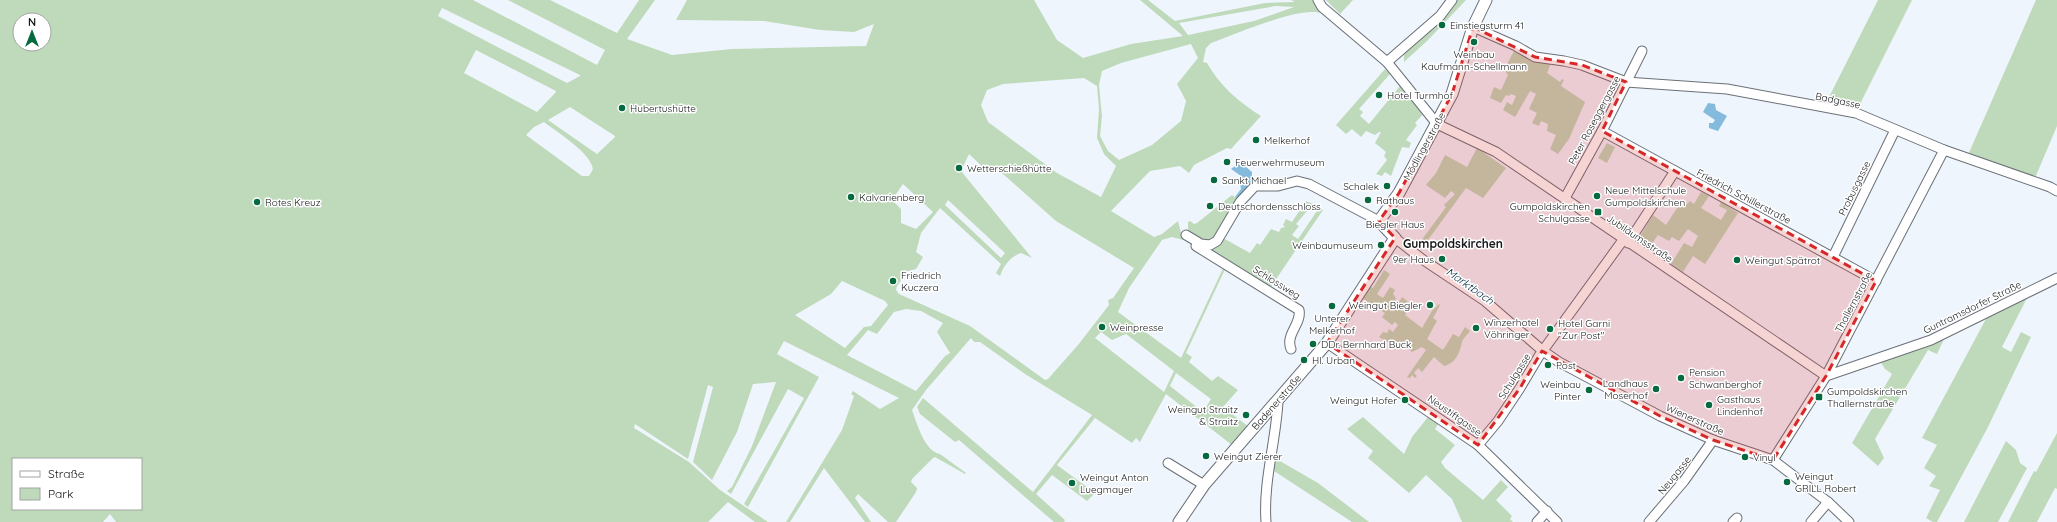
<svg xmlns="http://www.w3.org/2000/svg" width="2057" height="522" font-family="Quicksand,sans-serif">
<rect width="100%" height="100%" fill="#eff5fd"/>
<g fill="#bfdabb" fill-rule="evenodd">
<path d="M0 0H473L597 65 605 50 508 0H550L617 33 639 0H655L627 39 672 55 732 49 866 46 874 24 854 32 820 30 764 21 676 20 687 0H1034L1057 40 1083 58 1131 44 1183 36 1140 0H1148L1175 21 1265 3 1295 2 1291 0H1314L1323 14C1303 4 1234 35 1211 43L1206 48 1203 62 1207 63C1220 86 1239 102 1261 116L1231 149 1227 148 1194 165 1189 173 1180 166 1150 171 1111 211 1154 237 1162 234 1178 221 1183 240 1172 237 1162 240 1129 288 1118 312 1181 358 1225 264 1227 265 1186 353 1192 357 1189 362 1212 381 1218 376 1238 390 1223 407 1249 427 1232 445 1166 394 1140 442 1136 438 1132 443 1095 418 1057 465 1095 493 1087 501 1052 475 1036 494 1065 520 1064 522H1054L959 440 955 442 920 414 917 407 923 398 1033 492 1092 415 1025 374 980 342H974L971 338 926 390 912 410C917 423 924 451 940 454L966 473 965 474 935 457 933 458 912 479 911 482 917 488 916 492 896 522H888L858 494 855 498 871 522H865L824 468 790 522H786L842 430 854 396 851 394 853 391 880 409 899 398 784 341 777 354 819 377 748 507 744 504 804 398 788 389 731 494 727 491 732 487 752 446 776 382 753 384 737 432 712 480 693 462 713 387 708 385 688 459 635 424 634 428 689 462 720 490 768 522H755L728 502 708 522H116L110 514 103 522H0ZM1276 6 1294 7 1254 21 1188 35 1179 23ZM442 8 580 75V76L567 83 438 16ZM20 20H44V44H20ZM1191 44 1198 58 1177 84 1186 101 1181 121 1152 145 1119 160 1108 151 1100 136 1102 116 1099 85 1102 71 1121 63ZM476 50 556 91V92L537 112 464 73ZM1084 78 1097 86 1099 109 1097 138 1104 154 1116 166 1101 197 1057 173 988 122 981 105 987 90 1003 84ZM570 107 615 136V137L597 154 548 120ZM544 122C558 133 590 152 593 169L589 176H582L526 135 534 127ZM969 154 989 173 995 167 1056 221 1134 268 1113 298 1108 300 1109 305 1078 345 1048 379 1045 380 970 326 899 294 896 290 897 286 908 271 916 269 923 257 916 252 921 233 940 208 1001 264 996 273 1000 276C1004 265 1010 257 1021 253L1032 258 961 171ZM903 184 933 212 916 229 901 223V209L892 200ZM948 200 1005 253 1001 258 945 205ZM842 281 885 301 888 305 871 326 864 327 845 348 795 315 831 294ZM906 309 921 311 943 323 937 332 950 353 945 356 916 391 847 355 868 330 877 334 894 312ZM1101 332 1112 340 1126 334 1174 371 1164 392 1095 338ZM1176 373 1211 399 1203 412 1170 386ZM13 459H141V509H13Z"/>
<path d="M1326 0H1353L1340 14Z"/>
<path d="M1445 0H1466L1428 40 1404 62V53L1441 19 1437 12Z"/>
<path d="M1878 0H1912L1860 104 1851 102 1850 108 1826 103Z"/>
<path d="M2036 0H2057V126L2035 178 1968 155Z"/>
<path d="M1515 49 1551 63 1547 73 1560 82 1562 79 1564 80 1561 86 1585 102 1569 139 1558 154 1550 149 1556 135 1547 131 1548 124 1541 121 1539 126 1532 123 1537 113 1529 109 1536 94 1530 91 1515 117 1503 110 1507 102 1512 105 1516 96 1511 94 1509 96 1506 95 1501 103 1490 98 1494 87 1501 90 1508 75 1504 70Z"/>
<path d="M1385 69 1390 74 1359 109 1363 112 1360 116 1369 124 1400 86 1424 113 1415 123 1417 125 1406 140 1411 143 1409 148 1402 147 1391 176 1385 172 1382 176 1376 174 1387 160 1384 156 1386 152 1375 143 1381 132H1379L1375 135 1366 131 1361 137 1352 129 1346 134 1336 125Z"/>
<path d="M1607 143 1615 147 1607 163 1598 158Z"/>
<path d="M1477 148 1506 168 1483 198 1466 188 1422 248 1418 245 1446 207 1444 205 1455 194 1451 191 1445 198 1426 185 1436 173 1445 155 1467 167Z"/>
<path d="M1701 192 1709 196 1701 208 1721 220 1727 210 1719 206 1721 202 1738 213 1705 264 1693 256 1683 272 1671 264 1684 243 1692 247 1698 236 1688 229 1679 241 1672 237 1669 241 1658 235 1648 249 1637 241 1653 215 1666 225 1681 202 1686 205 1690 201 1694 204Z"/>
<path d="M1232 195 1239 201 1216 239 1210 243 1193 236 1188 230V222L1190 221 1194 224 1197 223Z"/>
<path d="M1306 201 1313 204 1296 224 1299 226 1292 235 1298 239 1319 208 1323 210 1270 288 1212 251 1223 238 1250 253 1257 243 1260 245 1271 229 1279 232 1281 228 1285 227 1283 225 1286 219 1292 222Z"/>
<path d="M1384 270 1390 274 1377 294 1383 298 1390 287 1395 290 1393 294 1396 298 1391 307 1395 309 1402 297 1412 305 1405 315 1422 328 1432 311 1439 304 1440 305 1433 318 1437 321 1427 339 1443 350 1453 334 1459 337 1465 327 1470 331C1468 334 1463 338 1462 342 1460 352 1456 363 1444 366L1434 357 1422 372 1418 368 1414 373 1417 376 1415 378 1412 375 1410 378 1407 377 1426 350 1422 347 1412 352 1402 342 1395 346 1379 337 1383 332 1387 333 1389 329 1393 332 1398 325 1395 322 1392 325 1382 317 1385 313 1360 297 1367 285 1373 288Z"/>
<path d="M2027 298 2002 347 2011 352 2021 332 2031 337 1988 427 1937 522H1933L1926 518 1940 490 1929 486 1936 476 1924 468 1937 445 1922 438 1987 317Z"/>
<path d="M1944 339 1937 354 1928 350 1875 439 1884 458 1878 466 1852 443 1892 374 1885 369 1880 361Z"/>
<path d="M1363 417 1404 454 1412 437 1428 417 1438 424 1435 429 1455 445 1441 462 1445 468 1483 500 1501 480 1508 487 1496 500 1512 516 1510 519 1513 522H1462L1452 499 1426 475 1409 493 1368 458 1373 451 1347 429Z"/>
<path d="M2057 433V489L2055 488 2037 522H2008L2034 471 2036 472Z"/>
<path d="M2006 441 2016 450 2020 463 2027 468 1998 522H1964Z"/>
<path d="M1273 457 1318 483 1369 522H1352L1271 469Z"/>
</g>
<g fill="#84bbdd">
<path d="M1708 103 1715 104 1716 110 1727 116 1718 131 1709 128V123H1713L1715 120 1703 112Z"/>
<path d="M1240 162 1252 172V184L1239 201 1235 197 1241 189 1239 178 1241 176 1231 169Z"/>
</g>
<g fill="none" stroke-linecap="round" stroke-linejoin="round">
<g stroke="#6b7077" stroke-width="11">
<g id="minor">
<path d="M1318 0 1322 7 1387 62 1437 124 1496 152 1826 376"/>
<path d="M1473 27 1516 46 1535 57 1564 61 1582 65 1626 82 1727 89 1856 113 1944 150 2050 187 2057 191"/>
<path d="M1387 62 1440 16 1452 0"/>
<path d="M1602 131 1876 281"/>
<path d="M1565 198 1602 131 1642 51"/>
<path d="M1186 235 1201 244 1210 245 1217 241 1240 202 1255 186H1278L1297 181 1309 184 1379 221"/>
<path d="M1395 238 1422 259 1485 301 1543 351 1559 362 1660 416 1713 440 1773 460 1828 502 1849 522"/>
<path d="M1628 243 1675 171"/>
<path d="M1196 246 1299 310C1302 324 1285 334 1291 349"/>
<path d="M1833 257 1895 130"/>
<path d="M1327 343 1478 445 1557 522"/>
<path d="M1826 376 1931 340 2057 278"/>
<path d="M1478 445 1498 421 1520 388 1539 356 1623 240"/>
<path d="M1773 460 1826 376 1944 150"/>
<path d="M1168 463 1204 485"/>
<path d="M1266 522C1263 481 1276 442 1278 401"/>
<path d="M1537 522 1547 511"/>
<path d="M1649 522 1684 481 1713 440"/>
<path d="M1733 522 1737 518"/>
<path d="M1811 522 1828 502"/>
</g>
</g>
<g stroke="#6b7077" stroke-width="13">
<path id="major" d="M1179 522 1204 485 1327 343 1395 238 1379 221 1399 193 1452 94 1473 27 1486 0"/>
</g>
<use href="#minor" stroke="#fff" stroke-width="9"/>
<use href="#major" stroke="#fff" stroke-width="11"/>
</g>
<path fill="#d62828" fill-opacity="0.2" stroke="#d62828" stroke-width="3" stroke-dasharray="8 5" stroke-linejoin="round" d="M1473 27 1535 57 1582 65 1626 82 1602 131 1876 281 1826 376 1773 460 1713 440 1660 416 1542 351 1520 388 1478 445 1327 343 1395 238 1379 221 1399 193 1452 94Z"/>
<g fill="#056a40" stroke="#fff" stroke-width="1.5">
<circle cx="1442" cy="25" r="4"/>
<circle cx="1474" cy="42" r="4"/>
<circle cx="1379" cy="95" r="4"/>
<circle cx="622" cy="108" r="4"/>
<circle cx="1256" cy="140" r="4"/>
<circle cx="1227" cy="162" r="4"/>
<circle cx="959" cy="168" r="4"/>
<circle cx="1214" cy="180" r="4"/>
<circle cx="1387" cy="186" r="4"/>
<circle cx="1597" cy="196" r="4"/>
<circle cx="851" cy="197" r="4"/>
<circle cx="1368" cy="200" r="4"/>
<circle cx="257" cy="202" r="4"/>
<circle cx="1210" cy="206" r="4"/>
<circle cx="1395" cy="212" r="4"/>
<rect x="1594" y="208" width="8" height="8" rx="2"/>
<circle cx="1381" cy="245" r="4"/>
<circle cx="1442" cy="259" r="4"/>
<circle cx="1737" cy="260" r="4"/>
<circle cx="893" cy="281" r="4"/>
<circle cx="1430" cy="305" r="4"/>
<circle cx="1332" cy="306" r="4"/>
<circle cx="1102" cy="327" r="4"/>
<circle cx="1476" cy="328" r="4"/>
<circle cx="1550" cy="329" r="4"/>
<circle cx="1313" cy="344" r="4"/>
<circle cx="1304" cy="360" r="4"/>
<circle cx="1548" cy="365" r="4"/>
<circle cx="1681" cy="378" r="4"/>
<circle cx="1656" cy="389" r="4"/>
<circle cx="1589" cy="390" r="4"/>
<rect x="1815" y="393" width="8" height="8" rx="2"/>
<circle cx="1405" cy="400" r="4"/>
<circle cx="1709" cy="405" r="4"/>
<circle cx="1246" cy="415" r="4"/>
<circle cx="1206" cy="456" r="4"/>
<circle cx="1745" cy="457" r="4"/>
<circle cx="1787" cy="482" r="4"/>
<circle cx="1072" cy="483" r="4"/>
</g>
<g text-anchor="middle" stroke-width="3" stroke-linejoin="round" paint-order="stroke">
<g font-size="10" fill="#16181a" stroke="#fff" text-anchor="start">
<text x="1450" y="29">Einstiegsturm 41</text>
<text x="1474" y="58" text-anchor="middle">Weinbau<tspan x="1474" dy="12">Kaufmann-Schellmann</tspan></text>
<text x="1387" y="99">Hotel Turmhof</text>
<text x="630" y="112">Hubertushütte</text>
<text x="1264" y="144">Melkerhof</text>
<text x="1235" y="166">Feuerwehrmuseum</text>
<text x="967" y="172">Wetterschießhütte</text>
<text x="1222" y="184">Sankt Michael</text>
<text x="1379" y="190" text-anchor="end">Schalek</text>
<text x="1605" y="194">Neue Mittelschule<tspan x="1605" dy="12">Gumpoldskirchen</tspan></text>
<text x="859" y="201">Kalvarienberg</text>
<text x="1376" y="204">Rathaus</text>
<text x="265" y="206">Rotes Kreuz</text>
<text x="1218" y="210">Deutschordensschloss</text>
<text x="1590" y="210" text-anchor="end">Gumpoldskirchen<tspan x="1590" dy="12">Schulgasse</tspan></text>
<text x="1395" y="228" text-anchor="middle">Biegler Haus</text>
<text x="1373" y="249" text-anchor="end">Weinbaumuseum</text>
<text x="1434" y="263" text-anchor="end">9er Haus</text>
<text x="1745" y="264">Weingut Spätrot</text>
<text x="901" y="279">Friedrich<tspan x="901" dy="12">Kuczera</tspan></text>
<text x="1422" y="309" text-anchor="end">Weingut Biegler</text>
<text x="1332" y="322" text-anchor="middle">Unterer<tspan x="1332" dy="12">Melkerhof</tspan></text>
<text x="1484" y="326">Winzerhotel<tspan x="1484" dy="12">Vöhringer</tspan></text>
<text x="1558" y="327">Hotel Garni<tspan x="1558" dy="12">"Zur Post"</tspan></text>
<text x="1110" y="331">Weinpresse</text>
<text x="1321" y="348">DDr. Bernhard Buck</text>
<text x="1312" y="364">Hl. Urban</text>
<text x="1556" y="369">Post</text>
<text x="1689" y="376">Pension<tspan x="1689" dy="12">Schwanberghof</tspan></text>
<text x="1648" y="387" text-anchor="end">Landhaus<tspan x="1648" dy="12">Moserhof</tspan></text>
<text x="1581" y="388" text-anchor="end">Weinbau<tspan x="1581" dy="12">Pinter</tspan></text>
<text x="1827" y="395">Gumpoldskirchen<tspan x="1827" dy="12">Thallernstraße</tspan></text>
<text x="1717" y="403">Gasthaus<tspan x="1717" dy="12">Lindenhof</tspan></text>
<text x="1397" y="404" text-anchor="end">Weingut Hofer</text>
<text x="1238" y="413" text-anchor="end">Weingut Straitz<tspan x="1238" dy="12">&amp; Straitz</tspan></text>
<text x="1214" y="460">Weingut Zierer</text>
<text x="1753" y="461">Vinyl</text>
<text x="1795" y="480">Weingut<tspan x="1795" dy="12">GRILL Robert</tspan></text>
<text x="1080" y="481">Weingut Anton<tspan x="1080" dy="12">Luegmayer</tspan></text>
</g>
<g font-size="10" fill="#16181a" stroke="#fff">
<text transform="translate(1838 100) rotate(12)" y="4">Badgasse</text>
<text transform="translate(1594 120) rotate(-62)" y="4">Peter Roseggergasse</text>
<text transform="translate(1424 146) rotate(-61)" y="4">Mödlingerstraße</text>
<text transform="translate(1854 188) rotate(-64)" y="4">Probusgasse</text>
<text transform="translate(1744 196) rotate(28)" y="4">Friedrich Schillerstraße</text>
<text transform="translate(1640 238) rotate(34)" y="4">Jubiläumsstraße</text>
<text transform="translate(1277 282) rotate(32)" y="4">Schlossweg</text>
<text transform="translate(1853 302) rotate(-62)" y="4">Thallernstraße</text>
<text transform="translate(1972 307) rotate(-26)" y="4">Guntramsdorfer Straße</text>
<text transform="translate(1514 376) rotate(-58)" y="4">Schulgasse</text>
<text transform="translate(1276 402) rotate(-49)" y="4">Badenerstraße</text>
<text transform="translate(1455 415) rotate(35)" y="4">Neustiftgasse</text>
<text transform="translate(1695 419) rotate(24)" y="4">Wienerstraße</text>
<text transform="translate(1674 475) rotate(-51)" y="4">Neugasse</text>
</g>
<g font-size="11" font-style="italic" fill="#002d44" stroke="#fff">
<text transform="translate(1470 286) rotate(35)" y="4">Marktbach</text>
</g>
<g font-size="12" font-weight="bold" fill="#16181a" stroke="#fff">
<text x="1453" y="248">Gumpoldskirchen</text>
</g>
</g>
<rect x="12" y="458" width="130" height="52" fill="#ffffff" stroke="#a2a3a3"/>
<rect x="20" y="471" width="20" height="6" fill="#ffffff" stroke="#a2a3a3"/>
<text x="48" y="478" font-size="12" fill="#16181a">Straße</text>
<rect x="20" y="488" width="20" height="12" fill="#bfdabb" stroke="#a2a3a3"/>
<text x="48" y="498" font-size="12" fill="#16181a">Park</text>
<g transform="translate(32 32)"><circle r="19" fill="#ffffff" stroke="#a2a3a3"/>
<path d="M0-3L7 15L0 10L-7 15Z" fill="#056a40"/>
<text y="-6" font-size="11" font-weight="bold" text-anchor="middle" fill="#16181a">N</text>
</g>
</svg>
